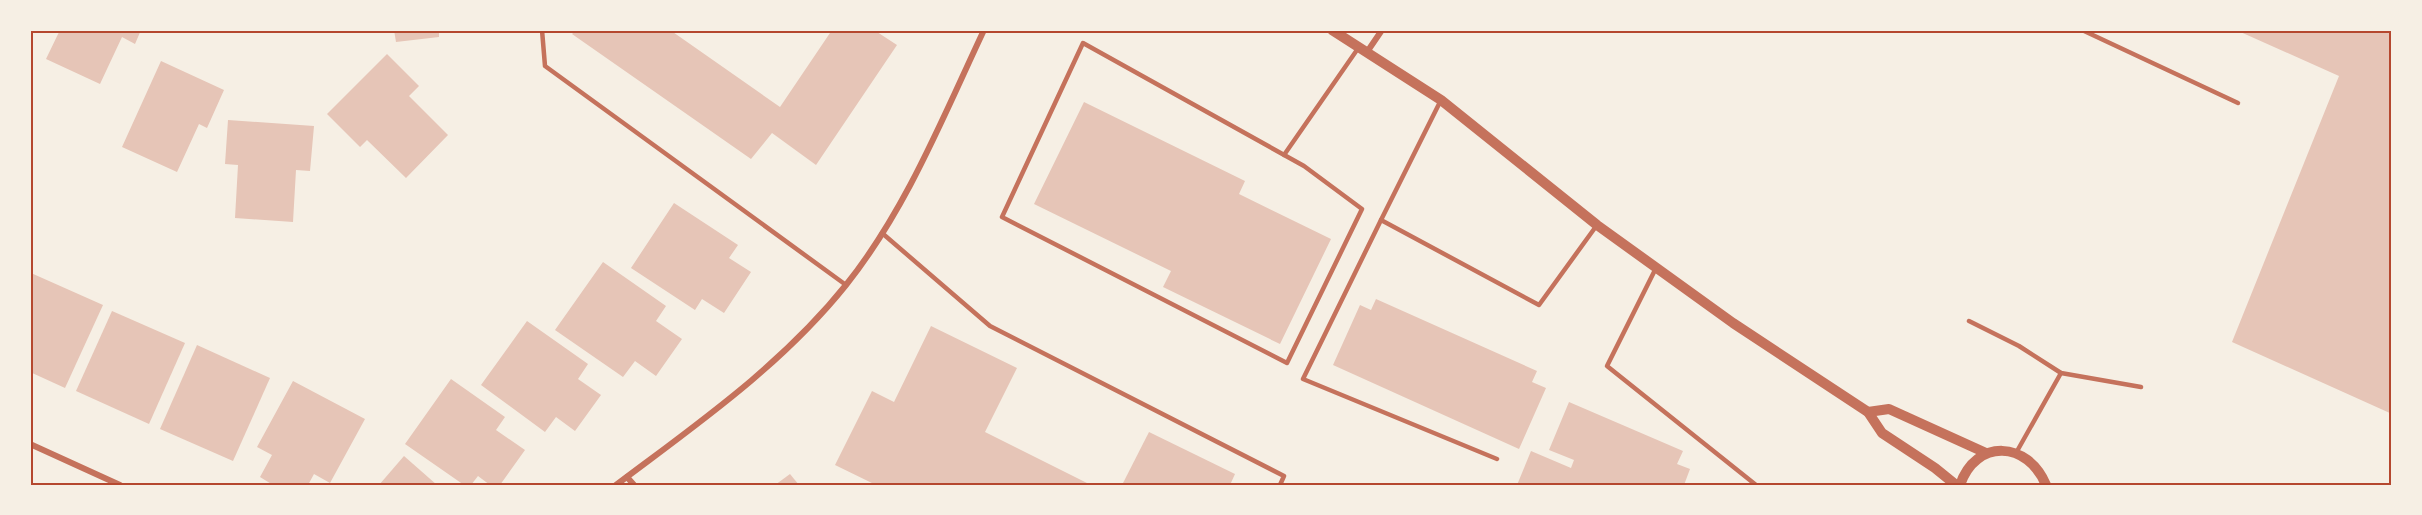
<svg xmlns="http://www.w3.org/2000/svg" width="2422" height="515" font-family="Arial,sans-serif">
<rect width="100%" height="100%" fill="#f6efe4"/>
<g fill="#e6c5b7">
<path d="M60 30H141L135 44 122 37 100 84 46 59Z"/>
<path d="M394 30H439V37L396 42Z"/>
<path d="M576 30H670L780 107 832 30H874L897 45 816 165 772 133 751 159 572 34Z"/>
<path d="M2236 30H2392V414L2232 342 2339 76Z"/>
<path d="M387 54 419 86 409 96 448 135 406 178 367 140 360 147 327 114Z"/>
<path d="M161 61 224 90 207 128 199 124 177 172 122 147Z"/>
<path d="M1084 102 1245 181 1239 194 1331 239 1280 344 1163 287 1171 271 1034 204Z"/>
<path d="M228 120 314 126 310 171 296 170 293 222 235 218 238 165 225 164Z"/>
<path d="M674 203 738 245 729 258 751 272 724 313 702 299 695 310 631 268Z"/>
<path d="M603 262 666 306 656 321 682 339 656 376 635 361 623 377 555 330Z"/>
<path d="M31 273 103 305 65 388 30 372Z"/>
<path d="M1376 299 1537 371 1532 382 1546 388 1519 449 1333 365 1360 305 1371 310Z"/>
<path d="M112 311 185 343 149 424 76 391Z"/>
<path d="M527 321 588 364 578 379 601 395 575 431 556 417 545 432 481 385Z"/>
<path d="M931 326 1017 368 985 432 1091 485H876L835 465 872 391 894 402Z"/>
<path d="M197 345 270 378 233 461 160 429Z"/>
<path d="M451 379 505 417 496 430 525 450 500 485H490L478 476 471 485H464L405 444Z"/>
<path d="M293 381 365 419 330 483 314 474 308 485H273L260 477 272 455 257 447Z"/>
<path d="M1569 402 1683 451 1677 464 1690 469 1684 485H1517L1531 451 1571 468 1574 460 1549 450Z"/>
<path d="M1149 432 1235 474 1230 485H1122Z"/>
<path d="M404 456 437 485H379Z"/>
<path d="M790 474 799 485H775Z"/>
</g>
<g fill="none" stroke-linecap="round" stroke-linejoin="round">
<g stroke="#c5725c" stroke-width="4.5">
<path d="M542 30 545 66 846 285"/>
<path d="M2082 30 2238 103"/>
<path d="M1083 43 1304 166 1362 209 1287 363 1002 217Z"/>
<path d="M1284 155 1359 47"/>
<path d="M1381 220 1441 100"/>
<path d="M882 233 990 326 1284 476 1280 485"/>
<path d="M1656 268 1607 366 1756 485"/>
<path d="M1969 321 2019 346 2061 373 2141 387"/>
<path d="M2016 453 2061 373"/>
<path d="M1497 459 1303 379 1381 220 1539 305 1597 225"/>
</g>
<g stroke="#c5725c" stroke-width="6">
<path d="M1367 52 1382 30"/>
<path d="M30 444 120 485"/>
<path d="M627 477 634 485"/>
<path d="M616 485C697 424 781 366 846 285 906 210 943 117 984 30"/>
</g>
<g stroke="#c5725c" stroke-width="10">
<path d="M1332 30 1441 100 1597 225 1733 323 1868 412 1882 433 1935 468 1956 485"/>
<path d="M1868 412 1889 409 1986 453"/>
<path d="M1960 485C1976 438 2028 441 2046 485"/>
</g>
</g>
<rect width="2422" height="515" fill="none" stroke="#f6efe4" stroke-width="63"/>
<rect x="32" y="32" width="2358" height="452" fill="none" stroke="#b5482f" stroke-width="2"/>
</svg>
